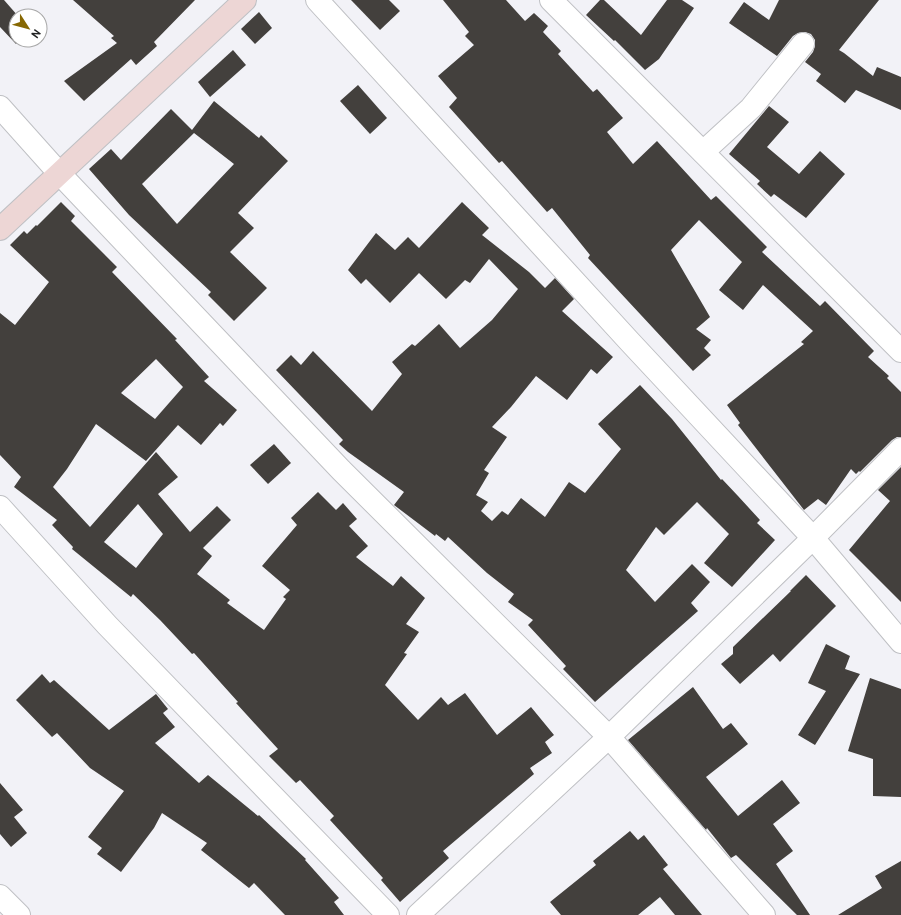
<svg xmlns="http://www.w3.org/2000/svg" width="901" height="915" font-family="Overpass,sans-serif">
<rect width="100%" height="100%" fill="#f2f2f7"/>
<g fill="#43403d" fill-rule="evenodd">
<path d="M0 0H4L18 16H16V40H20L16 44 0 27Z"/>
<path d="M73 0H195L154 42 157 46 136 65 131 59 84 101 64 81 117 43 111 38 114 36Z"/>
<path d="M351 0H389L400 11 380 30Z"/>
<path d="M443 0H506L525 21 534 13 548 26 543 32 561 51 558 54 593 92 597 89 623 118 607 132 633 164 657 141 711 200 716 196 767 247 762 252 820 306 825 301 874 351 868 357 889 376 887 378 901 392V437H897L892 440 860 472 859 471 856 474 851 469 826 505 818 499 804 510 738 425 740 423 727 405 804 344 801 342 813 331 763 285 743 310 719 290 742 262 699 220 671 250 710 317 696 329 711 340 704 348 711 355 693 371 588 258 590 255 552 208 547 212 502 161 499 163 449 107 457 98 438 76 474 45 465 36 469 32Z"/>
<path d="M600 0H604L641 35 667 0H682L694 8 659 59 645 70 615 40 614 41 586 15Z"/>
<path d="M779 0H879L839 50 844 53 873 76 877 67 901 77V110L856 90 845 103 816 81 821 74 805 62 813 52 815 46V40L811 34 805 32 798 33 793 36 777 56 729 23 744 2 769 20Z"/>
<path d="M259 12 272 28 255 44 241 29Z"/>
<path d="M233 50 246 65 210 97 198 82Z"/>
<path d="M358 85 387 118 370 134 340 101Z"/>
<path d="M214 101 259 138 261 135 288 161 238 213 254 228 230 252 267 288 234 321 208 295 211 292 129 215 89 169 111 149 121 160 171 109 192 130ZM194 133 234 164 177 224 142 184Z"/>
<path d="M769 106 789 122 767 147 799 174 820 151 845 174 806 218 774 194 771 197 757 184 760 181 729 154Z"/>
<path d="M61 202 75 216 71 221 117 267 112 272 177 339 175 340 209 377 204 381 237 410 223 426 220 423 201 445 178 425 146 461 96 424 67 469 53 487 90 527 156 452 178 477 158 494 190 532 217 506 231 520 203 548 212 556 197 574 230 600 227 603 264 630 286 599 283 597 290 590 262 566 297 525 291 518 318 492 336 510 343 503 357 519 349 526 368 546 356 557 393 586 401 576 425 598 406 624 419 632 404 653 407 654 385 685 418 720 441 697 448 705 465 693 497 735 531 707 554 735 545 742 552 753 530 768 534 774 443 851 449 858 400 902 381 880 383 878 330 820 334 816 300 780 296 783 269 756 278 749 236 703 238 702 194 653 192 654 160 620 133 594 131 597 72 549 73 547 52 525 57 520 14 487 21 477 0 455V313L15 325 49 282 10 245 24 231 27 234 36 225 37 226ZM156 359 183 387 155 419 121 393ZM138 504 163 534 136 568 104 542Z"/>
<path d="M462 202 489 228 482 235 529 272 545 288 555 278 574 299 562 311 613 357 597 374 591 369 567 400 536 376 511 407 492 427 507 437 484 470 489 473 476 495 488 502 481 511 492 521 502 511 508 515 521 498 545 517 569 482 585 493 621 449 598 424 640 385 672 419 721 480 722 479 738 496 760 520 757 523 775 540 732 587 704 563 729 534 697 502 664 535 656 527 626 570 655 602 692 564 710 582 691 603 698 611 595 702 563 669 566 666 528 625 533 620 508 602 514 594 487 573 448 537 445 541 436 534 435 536 394 505 404 492 348 452 339 444 343 440 276 370 291 355 301 365 313 351 372 411 402 374 392 362 412 344 415 346 439 324 460 348 492 320 518 289 489 259 470 283 465 280 446 299 419 273 390 303 366 279 361 284 348 270 376 233 395 250 408 237 419 248Z"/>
<path d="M274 444 291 463 268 484 250 465Z"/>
<path d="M901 467V602L849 550 890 501 878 490Z"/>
<path d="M806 575 836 606 780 662 773 654 740 684 721 664 733 654V647L791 591H790Z"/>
<path d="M826 644 850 656 845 669 860 674 815 745 798 735 826 691 808 683Z"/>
<path d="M42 674 50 683 54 680 109 730 156 694 168 709 163 713 175 727 155 743 199 783 208 775 258 816 259 815 306 859 305 860 339 898 334 902 344 915H285L254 883 249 888 201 850 207 843 162 813 154 828 121 872 97 854 102 848 88 837 124 791 90 768 57 733 52 737 16 700Z"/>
<path d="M870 678 901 689V797L873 796V759L848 751Z"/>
<path d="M693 687 723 729 731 723 748 744 706 777 738 816 782 780 800 803 773 824 793 851 776 864 810 915H797L736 855 731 858 707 828 706 830 628 740Z"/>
<path d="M0 783 23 810 14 817 27 833 11 847 0 834Z"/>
<path d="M630 831 638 840 644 835 668 865 663 869 702 915H675L660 897 638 915H561L550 902 596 865 593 861Z"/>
<path d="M901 861V915H838L882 888 875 876Z"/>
</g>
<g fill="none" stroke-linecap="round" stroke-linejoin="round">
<g stroke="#bfc0c4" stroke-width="24">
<g id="street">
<path d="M317 0 630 342 813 538 901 642"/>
<path d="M551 0 901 351"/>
<path d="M0 107 59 173 341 470 609 737 764 915"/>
<path d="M703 152 751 108 803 44"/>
<path d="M0 507 107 625 388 915"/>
<path d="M0 896 19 915"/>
<path d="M418 915 609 737 813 538 901 449"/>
</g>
</g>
<g stroke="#bfc0c4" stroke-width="24">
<path id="secondary" d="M0 229 245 0"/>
</g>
<use href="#street" stroke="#fff" stroke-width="22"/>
<use href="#secondary" stroke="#edd6d5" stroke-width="22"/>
</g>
<g transform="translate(28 28) rotate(126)"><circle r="19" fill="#ffffff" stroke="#a7a7a7"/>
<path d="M0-3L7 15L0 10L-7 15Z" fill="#876803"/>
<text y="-6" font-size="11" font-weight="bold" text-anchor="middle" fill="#222324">N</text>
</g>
</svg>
